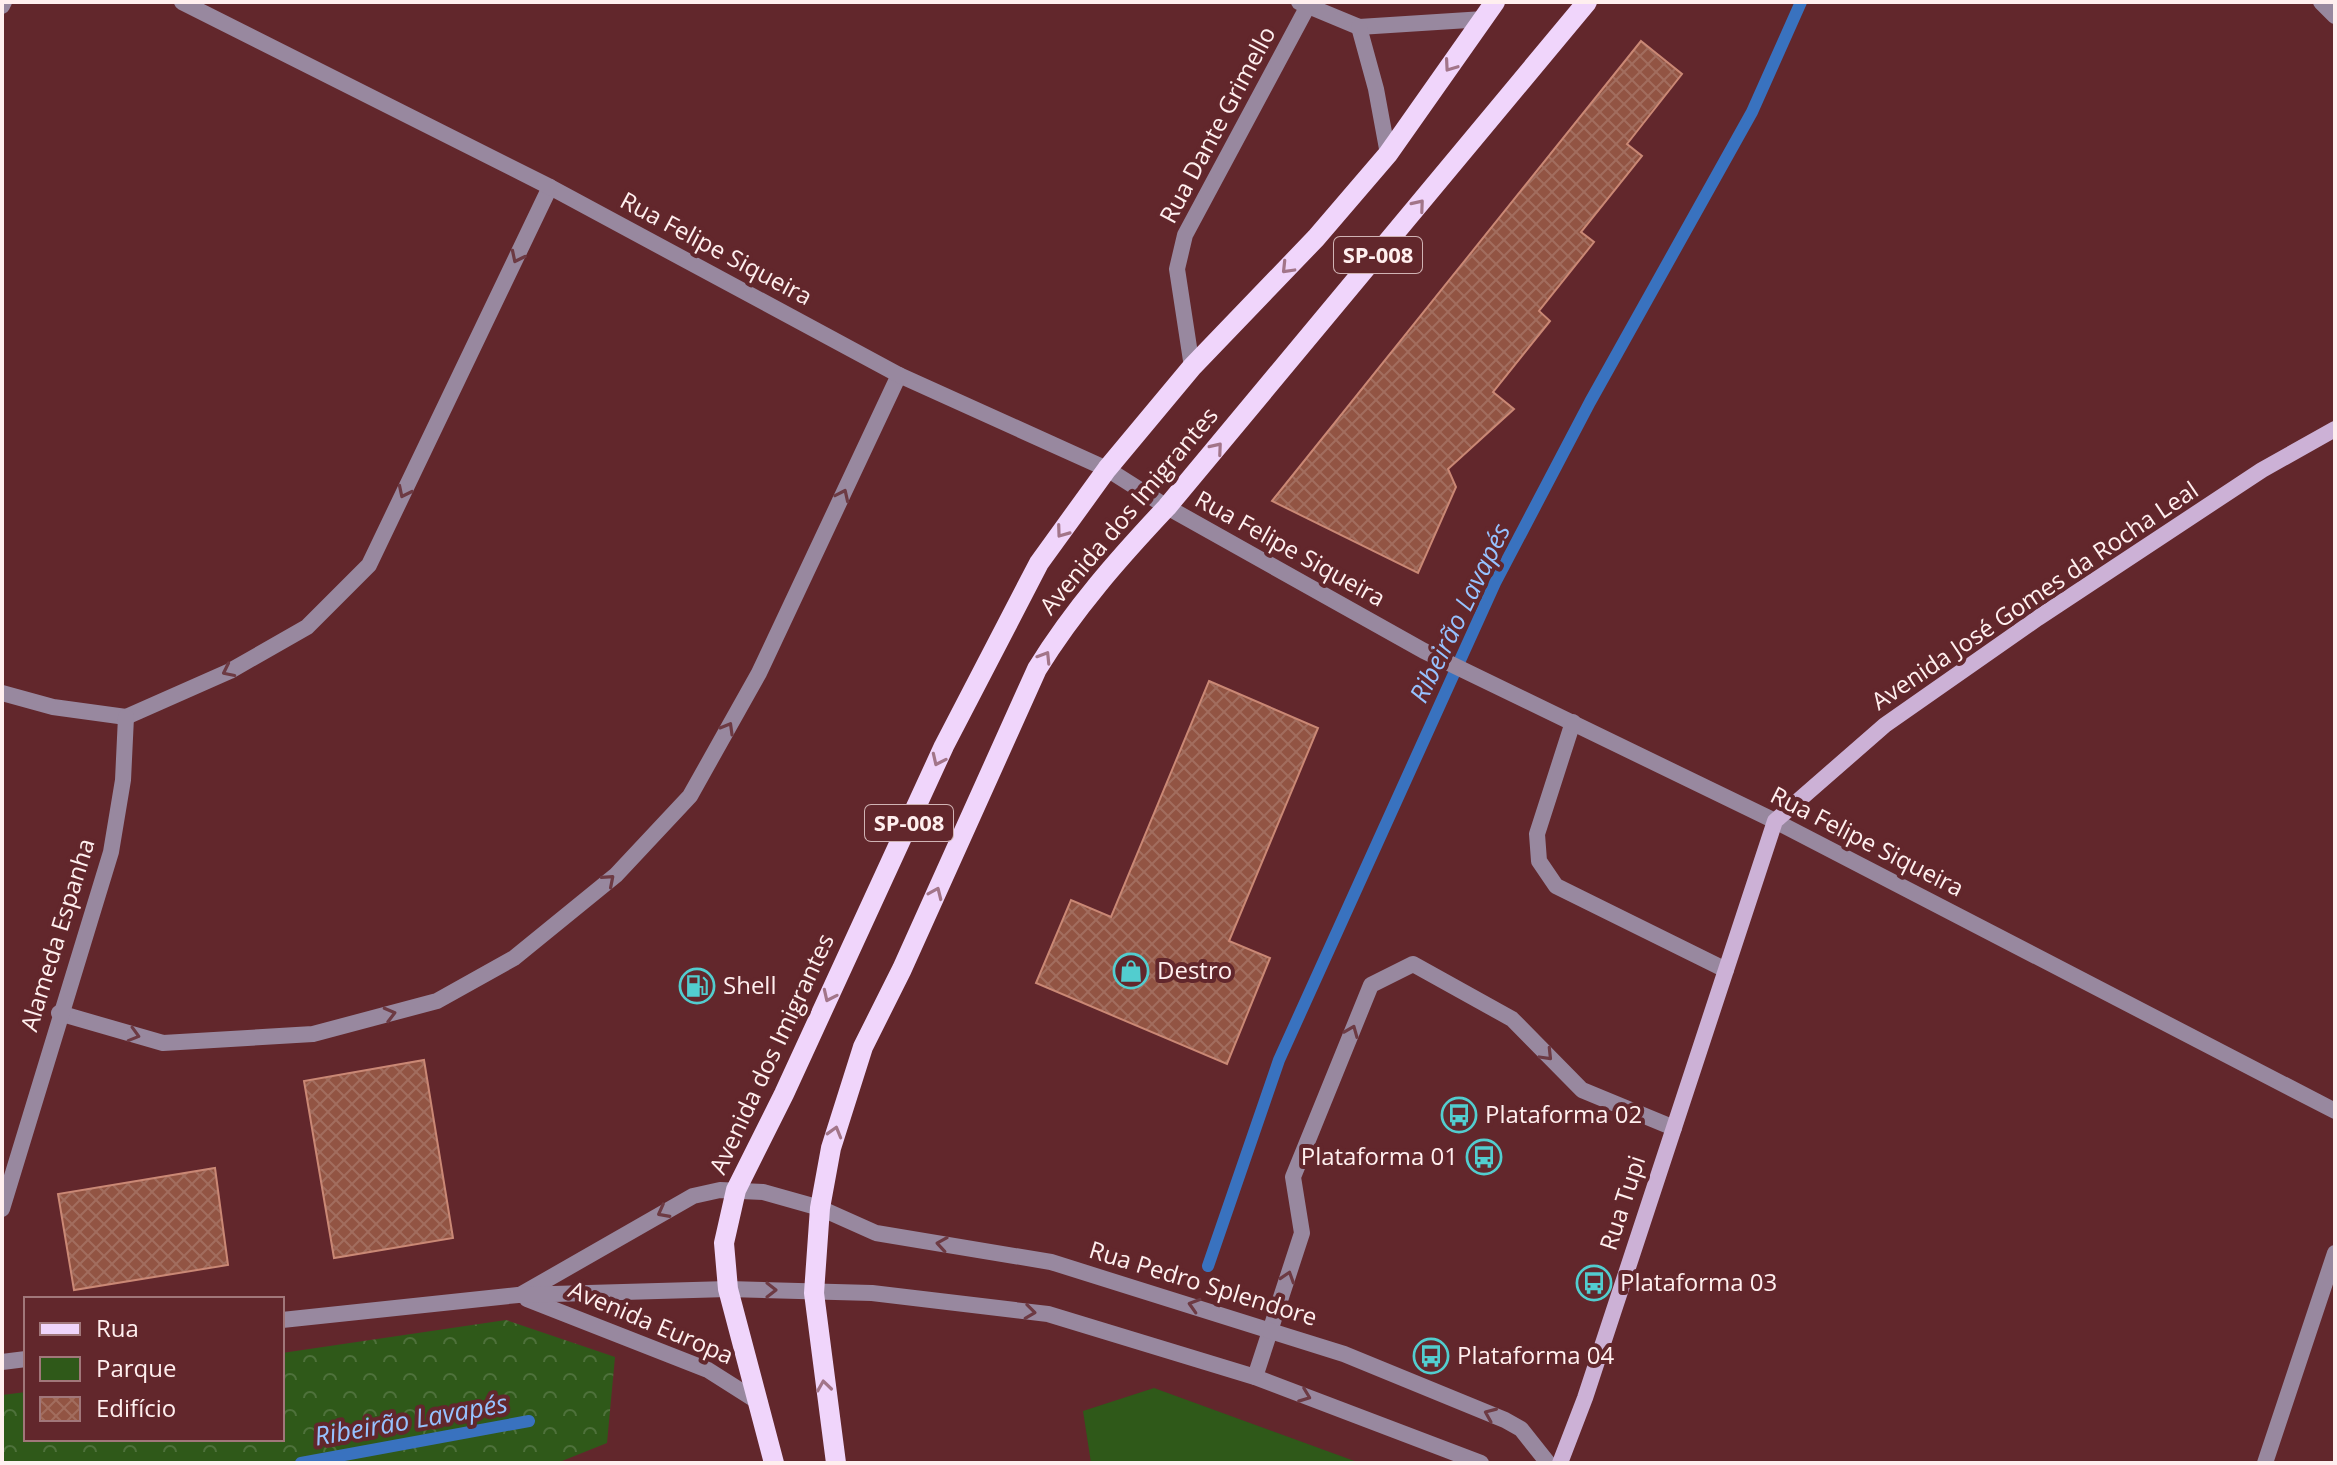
<svg xmlns="http://www.w3.org/2000/svg" width="2337" height="1465" font-family="'Open Sans',sans-serif">
<defs>
<pattern id="forest-crowns" width="20" height="18" patternUnits="userSpaceOnUse" patternTransform="scale(2)"><rect width="20" height="18" fill="#2f5919"/><path d="M2 6a3 3 0 1 1 6 0M12 15a3 3 0 1 1 6 0" fill="none" stroke="#4e713b"/></pattern>
<pattern id="building-cross-hatch" width="8" height="8" patternUnits="userSpaceOnUse" patternTransform="scale(2)"><rect width="8" height="8" fill="#925443"/><path d="M0 0l8 8M0 8l8-8" fill="none" stroke="#a26d5e"/></pattern>
</defs>
<rect width="100%" height="100%" fill="#62272c"/>
<path fill="#2f5919" d="M1154 1388 1360 1463H1091L1083 1411Z"/>
<path fill="url(#forest-crowns)" d="M506 1320 615 1357 607 1443 557 1463H2V1395L26 1392V1439H282V1353Z"/>
<g fill="none" stroke-linecap="round" stroke-linejoin="round">
<g stroke="#3972bf" stroke-width="12">
<path d="M1208 1266 1279 1060 1495 583 1590 402 1752 112 1801 2"/>
<path d="M301 1463 529 1421"/>
</g>
</g>
<g fill="url(#building-cross-hatch)" stroke="#ca8875" stroke-width="2">
<path d="M1641 41 1682 74 1627 144 1642 156 1581 232 1594 242 1539 311 1550 321 1493 392 1514 409 1448 469 1456 487 1418 573 1272 501Z"/>
<path d="M1209 681 1318 728 1229 941 1270 958 1227 1064 1036 983 1071 900 1111 917Z"/>
<path d="M424 1060 453 1238 334 1258 304 1081Z"/>
<path d="M215 1168 228 1265 74 1290 58 1194Z"/>
</g>
<g fill="none" stroke-linecap="round" stroke-linejoin="round">
<g stroke="#98889f" stroke-width="16">
<path d="M2321 2 2335 16"/>
<path d="M1573 722 1537 834 1539 861 1556 886 1726 970"/>
<path d="M1255 1377 1302 1233 1293 1177 1371 985 1413 964 1512 1019 1582 1090 1674 1128"/>
</g>
<g stroke="#98889f" stroke-width="16">
<path d="M1299 2 1359 27 1484 19"/>
<path d="M2 6 4 2"/>
<path d="M1359 27 1376 89 1388 154"/>
<path d="M1192 367 1177 269 1185 235 1310 2"/>
<path d="M2 693 53 707 126 717"/>
<path d="M126 717 230 671 307 627 369 565 550 187"/>
<path d="M59 1013 163 1043 313 1034 437 1001 514 958 616 875 690 796 759 673 899 375"/>
<path d="M2 1209 111 852 123 780 126 717"/>
</g>
<g stroke="#98889f" stroke-width="16">
<path d="M182 2 550 187 899 375 1107 469 1167 507 1424 651 1775 821 2335 1111"/>
<path d="M520 1295 693 1196 720 1190 763 1192 820 1208 876 1233 1051 1262 1344 1354 1505 1420 1521 1429 1548 1463"/>
<path d="M527 1299 708 1370 760 1403"/>
<path d="M282 1320 518 1295 728 1289 872 1293 1048 1314 1255 1377 1481 1463"/>
<path d="M2 1362 26 1359"/>
<path d="M2265 1463 2335 1253"/>
</g>
<path stroke="#ccb1d6" stroke-width="16" d="M1560 1463 1585 1398 1775 821 1885 725 2038 618 2262 470 2335 429"/>
<g stroke="#f0d5fb" stroke-width="20">
<path d="M774 1463 728 1289 724 1243 736 1190 784 1094 944 746 1039 563 1107 469 1192 367 1316 238 1388 154 1495 2"/>
<path d="M836 1463 814 1293 820 1208 831 1148 863 1047 902 969 1037 669C1074 609 1119 558 1167 507L1587 2"/>
</g>
</g>
<defs><path id="oneway-chevron" d="M-2-3.5L2.5 0L-2 3.5" fill="none" stroke-width="1.6" stroke-linecap="round" stroke-linejoin="round" transform="scale(2)"/></defs>
<g stroke="#a27589">
<use href="#oneway-chevron" transform="translate(1450 66) rotate(125)"/>
<use href="#oneway-chevron" transform="translate(1419 205) rotate(-50)"/>
<use href="#oneway-chevron" transform="translate(1287 268) rotate(134)"/>
<use href="#oneway-chevron" transform="translate(1217 448) rotate(-50)"/>
<use href="#oneway-chevron" transform="translate(1062 532) rotate(126)"/>
<use href="#oneway-chevron" transform="translate(1045 657) rotate(-58)"/>
<use href="#oneway-chevron" transform="translate(938 760) rotate(115)"/>
<use href="#oneway-chevron" transform="translate(936 893) rotate(-66)"/>
<use href="#oneway-chevron" transform="translate(829 996) rotate(115)"/>
<use href="#oneway-chevron" transform="translate(835 1132) rotate(-74)"/>
<use href="#oneway-chevron" transform="translate(824 1386) rotate(-98)"/>
</g>
<g stroke="#6d3a43">
<use href="#oneway-chevron" transform="translate(517 257) rotate(116)"/>
<use href="#oneway-chevron" transform="translate(404 492) rotate(116)"/>
<use href="#oneway-chevron" transform="translate(843 495) rotate(-65)"/>
<use href="#oneway-chevron" transform="translate(228 671) rotate(154)"/>
<use href="#oneway-chevron" transform="translate(728 728) rotate(-60)"/>
<use href="#oneway-chevron" transform="translate(609 880) rotate(-41)"/>
<use href="#oneway-chevron" transform="translate(390 1014) rotate(-15)"/>
<use href="#oneway-chevron" transform="translate(1352 1031) rotate(-68)"/>
<use href="#oneway-chevron" transform="translate(134 1035) rotate(16)"/>
<use href="#oneway-chevron" transform="translate(1547 1055) rotate(46)"/>
<use href="#oneway-chevron" transform="translate(663 1212) rotate(152)"/>
<use href="#oneway-chevron" transform="translate(942 1244) rotate(-171)"/>
<use href="#oneway-chevron" transform="translate(1288 1277) rotate(-72)"/>
<use href="#oneway-chevron" transform="translate(771 1290)"/>
<use href="#oneway-chevron" transform="translate(1194 1305) rotate(-163)"/>
<use href="#oneway-chevron" transform="translate(1030 1312) rotate(7)"/>
<use href="#oneway-chevron" transform="translate(1305 1396) rotate(21)"/>
<use href="#oneway-chevron" transform="translate(1490 1414) rotate(-157)"/>
</g>
<defs>
<g id="shop-ring" transform="scale(1.8)"><circle r="9.5" fill="#62272c" stroke="#52cdcf" stroke-width="1.5"/><path d="M-5-2.5h2.3a2.7 3.5 0 0 1 5.4 0H5L5.5 6h-11ZM-1.5-2.5h3a1.5 2.3 0 0 0-3 0Z" fill="#52cdcf"/></g>
<g id="fuel-ring" transform="scale(1.8)"><circle r="9.5" fill="#62272c" stroke="#52cdcf" stroke-width="1.5"/><path d="M-5.5-6h7V0h2V4h1.3V-2.5L3-4.5l.8-.8L6-3V5H2.5V1h-1V6h-7ZM-4.2-4.7v3.2H.2V-4.7Z" fill="#52cdcf"/></g>
<g id="bus-ring" transform="scale(1.8)"><circle r="9.5" fill="#62272c" stroke="#52cdcf" stroke-width="1.5"/><path d="M-5-6H5V4H4V6H2V4H-2V6H-4V4H-5ZM-3.5-4V0h7V-4ZM-3.5 1.2v1.5H-2V1.2ZM2 1.2v1.5H3.5V1.2Z" fill="#52cdcf"/></g>
</defs>
<g fill-rule="evenodd">
<use href="#shop-ring" x="1131" y="971"/>
<use href="#fuel-ring" x="697" y="986"/>
<use href="#bus-ring" x="1459" y="1115"/>
<use href="#bus-ring" x="1484" y="1157"/>
<use href="#bus-ring" x="1594" y="1283"/>
<use href="#bus-ring" x="1431" y="1356"/>
</g>
<g text-anchor="middle" stroke-width="8" stroke-linejoin="round" paint-order="stroke">
<g fill="#62272c" stroke="#d0b3b4" stroke-width="2">
<rect x="1334" y="237" width="88" height="36" rx="6"/>
<rect x="865" y="805" width="88" height="36" rx="6"/>
</g>
<g font-size="22" font-weight="bold" fill="#ffefef">
<text x="1378" y="263">SP-008</text>
<text x="909" y="831">SP-008</text>
</g>
<g font-size="24" fill="#ffefef" stroke="#62272c">
<text transform="translate(1218 125) rotate(-62)" y="8">Rua Dante Grimello</text>
<text transform="translate(716 249) rotate(28)" y="8">Rua Felipe Siqueira</text>
<text transform="translate(1129 511) rotate(-50)" y="8">Avenida dos Imigrantes</text>
<text transform="translate(1290 549) rotate(29)" y="8">Rua Felipe Siqueira</text>
<text transform="translate(2035 596) rotate(-34)" y="8">Avenida José Gomes da Rocha Leal</text>
<text transform="translate(1867 842) rotate(27)" y="8">Rua Felipe Siqueira</text>
<text transform="translate(58 935) rotate(-73)" y="8">Alameda Espanha</text>
<text transform="translate(772 1054) rotate(-65)" y="8">Avenida dos Imigrantes</text>
<text transform="translate(1623 1203) rotate(-72)" y="8">Rua Tupi</text>
<text transform="translate(1203 1284) rotate(17)" y="8">Rua Pedro Splendore</text>
<text transform="translate(651 1323) rotate(23)" y="8">Avenida Europa</text>
</g>
<g font-size="24" fill="#ffefef" stroke="#62272c" text-anchor="start">
<text x="1157" y="979">Destro</text>
<text x="723" y="994">Shell</text>
<text x="1485" y="1123">Plataforma 02</text>
<text x="1458" y="1165" text-anchor="end">Plataforma 01</text>
<text x="1620" y="1291">Plataforma 03</text>
<text x="1457" y="1364">Plataforma 04</text>
</g>
<g font-size="26" font-style="italic" fill="#96c2ff" stroke="#62272c">
<text transform="translate(1460 613) rotate(-64)" y="9">Ribeirão Lavapés</text>
<text transform="translate(411 1420) rotate(-10)" y="9">Ribeirão Lavapés</text>
</g>
</g>
<rect width="2337" height="1465" fill="none" stroke="#ffefef" stroke-width="8"/>
<rect x="24" y="1297" width="260" height="144" fill="#62272c" stroke="#a1777a" stroke-width="2"/>
<rect x="40" y="1323" width="40" height="12" fill="#f0d5fb" stroke="#a1777a" stroke-width="2"/>
<text x="96" y="1337" font-size="24" fill="#ffefef">Rua</text>
<rect x="40" y="1357" width="40" height="24" fill="#2f5919" stroke="#a1777a" stroke-width="2"/>
<text x="96" y="1377" font-size="24" fill="#ffefef">Parque</text>
<rect x="40" y="1397" width="40" height="24" fill="url(#building-cross-hatch)" stroke="#a1777a" stroke-width="2"/>
<text x="96" y="1417" font-size="24" fill="#ffefef">Edifício</text>
</svg>
